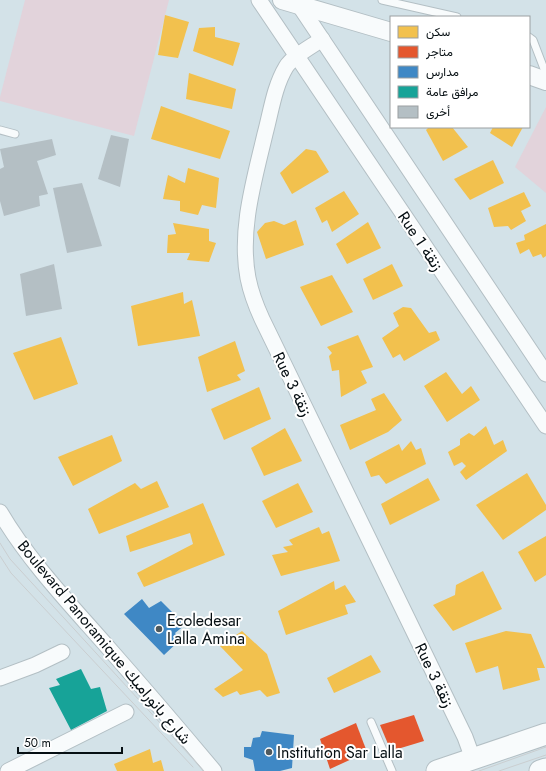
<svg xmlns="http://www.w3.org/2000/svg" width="546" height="771" font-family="Jost,Vazirmatn,sans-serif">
<rect width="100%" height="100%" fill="#d3e2e8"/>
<g fill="#e2d3db">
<path d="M25 0H169L134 136 0 101V97Z"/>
<path d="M546 107V193L515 167Z"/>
</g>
<g fill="#f2c14e">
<path d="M165 15 189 22 178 58 158 55Z"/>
<path d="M215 27V37L240 43 233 66 193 51 199 28Z"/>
<path d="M189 73 236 89 232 109 186 99Z"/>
<path d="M161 106 230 131 220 159 151 139Z"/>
<path d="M429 127H452L468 147 443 161 426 130Z"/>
<path d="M493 127H523L512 147 490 133Z"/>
<path d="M306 149 316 151 329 172 292 194 280 173Z"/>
<path d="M493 160 504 183 470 200 454 179Z"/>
<path d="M188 168 219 178 216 208 202 205 198 215 180 211V201L163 199 168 175 185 183Z"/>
<path d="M344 191 359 214 332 232 327 220 322 223 315 208Z"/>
<path d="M524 192 531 206 521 211 526 221 511 230 508 226 494 227 488 208Z"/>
<path d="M296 220 304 245 266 259 257 232 265 223 274 221 284 225Z"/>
<path d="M368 222 381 248 347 264 336 244Z"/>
<path d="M173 223 209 229V241L216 243 209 262 187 260 190 253H167L168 235 176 234Z"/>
<path d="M546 224V256L543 258 541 254 533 257 529 249 520 254 516 243 525 240 524 235Z"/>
<path d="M392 264 403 286 373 300 363 279Z"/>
<path d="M332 275 353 312 321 326 300 287Z"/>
<path d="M183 292 184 304 192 300 200 336 138 346 131 306Z"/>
<path d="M403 307 411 308 429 333 436 331 440 340 404 361 400 354 393 358 382 338 399 326 393 313Z"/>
<path d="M358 335 373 367 361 371 367 383 341 397 339 370 332 371 329 356 332 353 327 347Z"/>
<path d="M61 337 78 384 34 400 13 353Z"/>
<path d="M235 341 245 371 237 375 241 380 207 392 198 357Z"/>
<path d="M446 372 462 394 471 386 480 400 447 422 424 386Z"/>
<path d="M259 387 271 419 224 440 211 409Z"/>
<path d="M384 393 402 420 388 432 350 450 340 425 376 410 371 399Z"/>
<path d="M486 426 494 445 503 440 507 451 466 480 460 472 466 466 462 462 454 466 448 452 460 445V439L469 433 474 436Z"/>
<path d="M285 428 302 461 264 476 251 448Z"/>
<path d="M112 435 122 461 73 486 58 457Z"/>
<path d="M411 441 416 450 421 448 426 464 386 484 379 475 371 477 365 462 399 444 402 451Z"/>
<path d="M527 473 546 505V510L503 540 476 505Z"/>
<path d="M428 478 440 500 390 525 381 504Z"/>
<path d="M157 481 169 507 99 534 88 509 135 483 141 489Z"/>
<path d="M298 483 313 512 276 528 262 501Z"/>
<path d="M203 503 225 555 144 587 137 573 193 544 190 533 130 552 126 536Z"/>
<path d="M319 527 322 534 329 531 340 561 281 576 272 555 288 552 283 547 293 545 289 540Z"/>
<path d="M546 536V575L535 582 518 552Z"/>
<path d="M483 571 502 609 453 631 433 605 455 595 456 585Z"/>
<path d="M334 581 335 590 345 585 356 602 345 605 348 614 286 635 278 611Z"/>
<path d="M242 631 267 654 280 693 267 697 260 690 240 695 237 691 223 697 214 689 243 670 220 646Z"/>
<path d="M506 631 531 634 545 668H537L540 680 503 690 498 666 476 673 465 643Z"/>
<path d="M371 655 381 672 334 693 327 678Z"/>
<path d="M150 749 153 763 161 760 164 771H117L114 764Z"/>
</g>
<g fill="#e4572e">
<path d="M414 715 424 741 391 751 380 725Z"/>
<path d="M356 723 367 752 330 769 320 739Z"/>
</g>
<g fill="#3f88c5">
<path d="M142 599 149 608 161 601 185 625 175 633 180 640 164 655 124 614Z"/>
<path d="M262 731 294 735 292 768 280 771H255L253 760 244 757V747H251L253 738 260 737Z"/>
</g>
<path fill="#17a398" d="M81 669 91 689 100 687 107 711 71 730 49 688 60 685 56 679Z"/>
<g fill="#b4bfc4">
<path d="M111 135 129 139 120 187 98 179Z"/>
<path d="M52 139 56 155 37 161 48 194 39 196 40 206 4 216 0 201V169L4 167 0 149Z"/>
<path d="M82 183 102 246 67 253 53 188Z"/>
<path d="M54 264 62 309 26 316 20 274Z"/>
</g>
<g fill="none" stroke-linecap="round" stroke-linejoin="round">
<g stroke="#b3bfc4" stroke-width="9">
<g id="service">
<path d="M382 0 457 17"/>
<path d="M529 37 533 40 546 74"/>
<path d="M0 130 15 134"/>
<path d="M371 722 392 771"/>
</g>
</g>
<g stroke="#b3bfc4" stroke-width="17">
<g id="minor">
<path d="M259 0 546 426"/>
<path d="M299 5 546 374"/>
<path d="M322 39C311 47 293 56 286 67 274 87 271 112 265 134 254 181 239 230 248 278 251 293 256 306 262 319L465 737 473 759"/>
<path d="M0 512C28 560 69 603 105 644 142 686 178 728 214 771"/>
<path d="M0 678 35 665 62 652"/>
<path d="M8 771 126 712"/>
</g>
</g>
<g stroke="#b3bfc4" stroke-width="20">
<g id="tertiary">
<path d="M282 0 391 32"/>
<path d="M529 75 546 81"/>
</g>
</g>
<g stroke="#b3bfc4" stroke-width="23">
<g id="secondary">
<path d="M437 771 546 734"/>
<path d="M540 771 546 769"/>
</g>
</g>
<use href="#service" stroke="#f8fbfc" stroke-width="7"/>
<use href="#minor" stroke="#f8fbfc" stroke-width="15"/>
<use href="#tertiary" stroke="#f8fbfc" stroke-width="18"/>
<use href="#secondary" stroke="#f8fbfc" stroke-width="21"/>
<g stroke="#caced0" stroke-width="1">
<path d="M0 543 10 559 204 771"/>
<path d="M0 556 11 573 193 767"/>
<path d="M479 771 546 747"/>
<path d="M499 771 546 755"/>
</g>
</g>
<g fill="#4e595e" stroke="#fff" stroke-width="1.5">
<circle cx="159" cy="629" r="4"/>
<circle cx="269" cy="752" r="4"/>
</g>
<g text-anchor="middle" stroke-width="4" stroke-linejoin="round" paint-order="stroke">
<g font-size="16" fill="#060f13" stroke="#fff">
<text transform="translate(421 241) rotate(56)" y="6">Rue 1 زنقة</text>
<text transform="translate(293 384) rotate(64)" y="6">Rue 3 زنقة</text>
<text transform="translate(105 642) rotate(50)" y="6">Boulevard Panoramique شارع بانوراميك</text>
<text transform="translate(435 675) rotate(64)" y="6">Rue 3 زنقة</text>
</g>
<g font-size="16" fill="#060f13" stroke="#fff" text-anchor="start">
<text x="167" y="626">Ecoledesar<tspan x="167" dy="18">Lalla Amina</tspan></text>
<text x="277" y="758">Institution Sar Lalla</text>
</g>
</g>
<rect x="390" y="16" width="140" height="112" fill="#ffffff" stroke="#9b9fa1"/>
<rect x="398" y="26" width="20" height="12" fill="#f2c14e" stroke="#9b9fa1"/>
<text x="426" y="36" font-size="12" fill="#060f13">سكن</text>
<rect x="398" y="46" width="20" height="12" fill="#e4572e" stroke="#9b9fa1"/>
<text x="426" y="56" font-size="12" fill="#060f13">متاجر</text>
<rect x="398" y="66" width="20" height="12" fill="#3f88c5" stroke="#9b9fa1"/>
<text x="426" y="76" font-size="12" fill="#060f13">مدارس</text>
<rect x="398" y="86" width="20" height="12" fill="#17a398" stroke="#9b9fa1"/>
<text x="426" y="96" font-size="12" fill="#060f13">مرافق عامة</text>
<rect x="398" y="106" width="20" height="12" fill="#b4bfc4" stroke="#9b9fa1"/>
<text x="426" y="116" font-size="12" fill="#060f13">أخرى</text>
<path d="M18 747v6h104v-6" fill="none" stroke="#060f13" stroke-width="2"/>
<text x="24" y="747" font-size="12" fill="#060f13" stroke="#ffffff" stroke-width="3" paint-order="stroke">50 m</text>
</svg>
